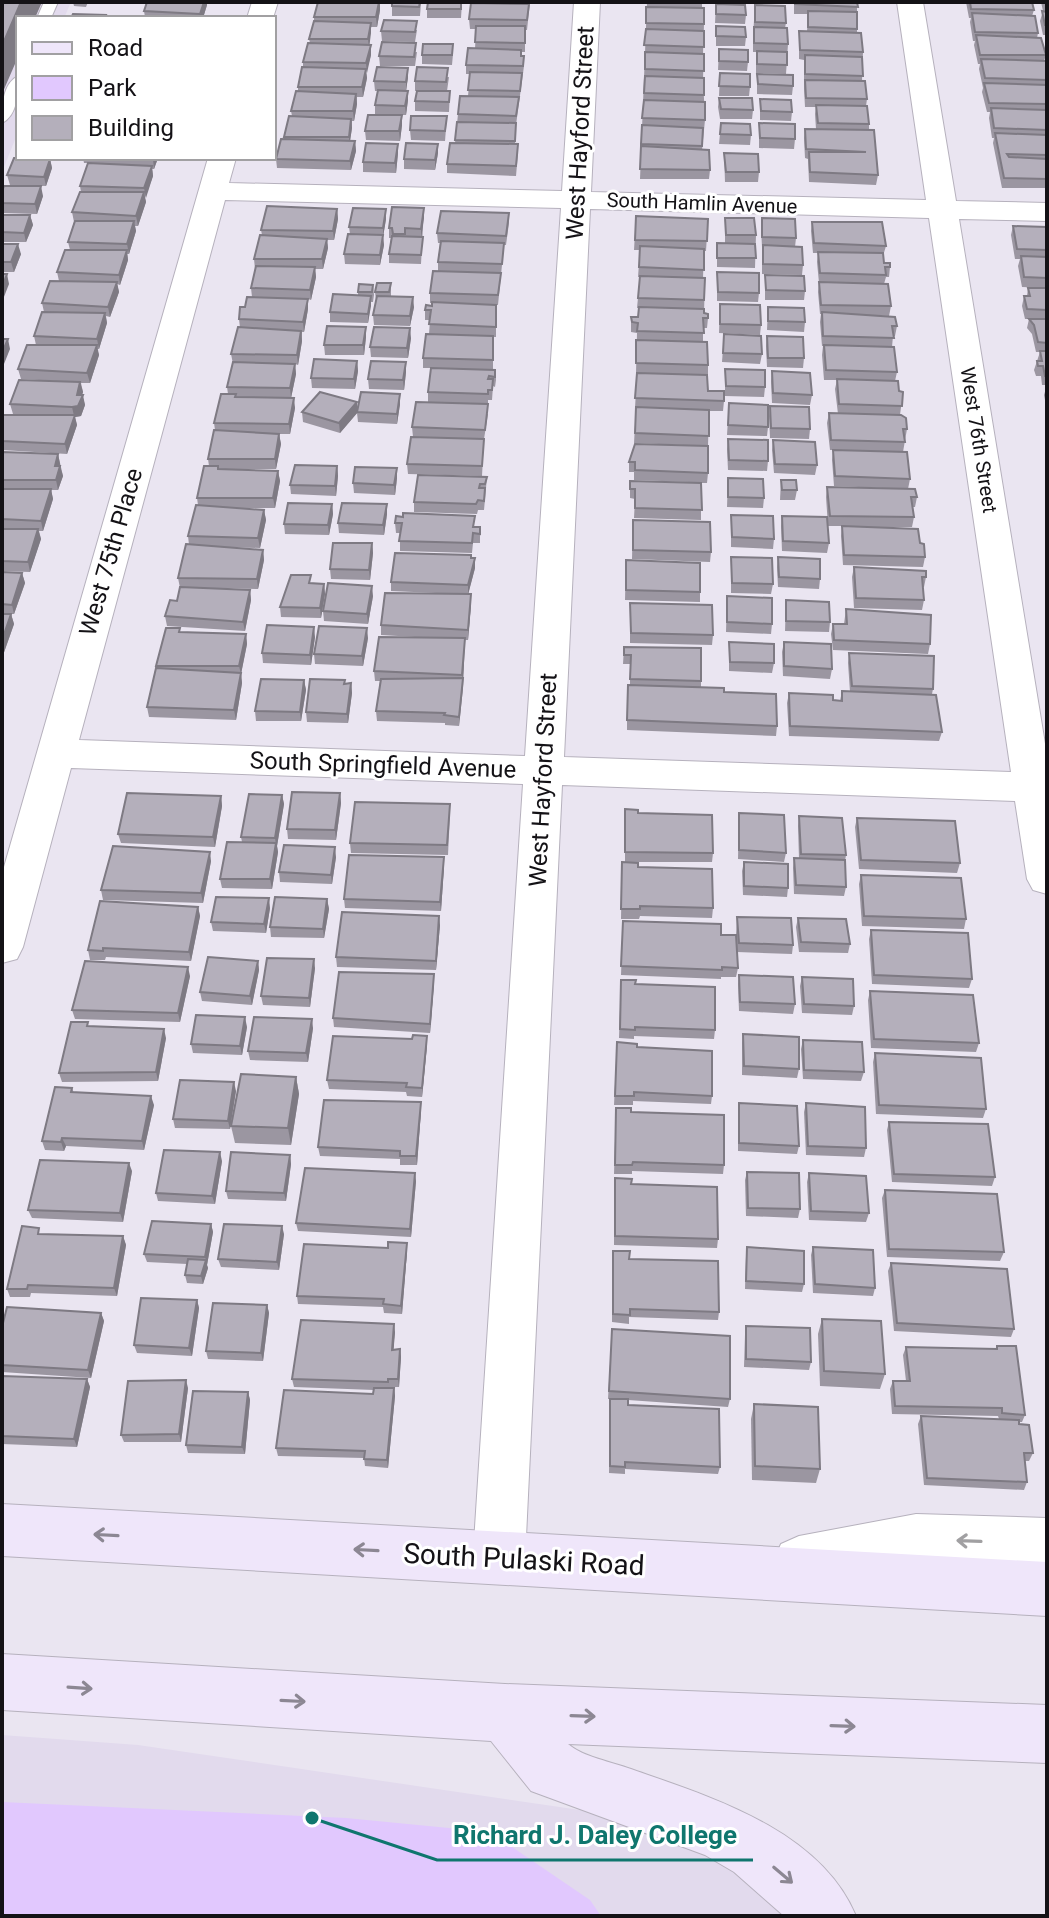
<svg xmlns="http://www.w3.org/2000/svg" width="1049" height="1918" font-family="Roboto,sans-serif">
<rect width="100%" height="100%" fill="#eae5f1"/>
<g fill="#e2daed">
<path d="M2 2H71L64 18H18V132L2 172Z"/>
<path d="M2 1735 138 1745 587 1811 712 1851 794 1916H2Z"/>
</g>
<path fill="#e1c8fe" d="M2 1802 346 1818 490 1832 590 1900 601 1916H2Z"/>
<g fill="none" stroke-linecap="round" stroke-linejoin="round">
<g stroke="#b6b1bd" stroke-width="2">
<g id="service">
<path d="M44 2H58L51 18H37Z"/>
<path d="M18 76C18 92 18 115 2 123 2 107 2 84 18 76Z"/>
</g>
</g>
<g stroke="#b6b1bd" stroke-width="2">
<g id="minor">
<path d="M252 2H278L273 18H247Z"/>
<path d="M574 2H600L591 192 926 200 897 2H923L956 201 1047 203V221L959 219 1047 756V894L1033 890 1027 879 1015 801 562 785 525 1558 517 1576 499 1584 481 1576 473 1558 523 784 71 768 23 947 17 959 2 963V874L208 158H236L229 183 562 191ZM225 200 561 208 525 756 79 740ZM590 209 929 218 1011 772 564 757Z"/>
<path d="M916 1514 1047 1518V1568L916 1564 799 1588 781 1580 773 1562 781 1544 799 1536Z"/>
</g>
</g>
<g stroke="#b6b1bd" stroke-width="2">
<g id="secondary">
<path d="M2 1504 1047 1562V1616L2 1556Z"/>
<path d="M2 1654 505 1684 1047 1705V1763L568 1744C583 1757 612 1762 631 1769 711 1797 820 1830 856 1916H784L734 1872 705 1855 531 1791 491 1741 2 1710Z"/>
</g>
</g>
<use href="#service" fill="#fff" fill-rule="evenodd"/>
<use href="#minor" fill="#fff" fill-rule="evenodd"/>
<use href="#secondary" fill="#efe6fa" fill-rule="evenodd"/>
</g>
<g fill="#9b96a1">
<path d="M73 2H88L86 7 74 6Z"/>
<path d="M380 2V10L377 27H371L369 45H371V55L366 73 367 78 363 97H357V104L354 121H352V128L350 141H355L356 151 351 170 277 168 276 159 284 140V137L292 116 291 111 298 91V87L303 67V62L310 43 309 39 314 21V17Z"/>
<path d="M392 2H421L420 16H392Z"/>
<path d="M462 2 461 18H427V9Z"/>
<path d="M474 2H530L527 30H525V52H521L524 66 516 125 515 144 518 153 516 176 447 173V164L455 143 458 114 468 96 470 74H466V65L475 49 476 29H470L469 19Z"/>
<path d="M647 2H702V8L704 24 703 54H704L703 78 705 120 702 150 710 170 709 179H640Z"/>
<path d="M715 2H744V4L715 3Z"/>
<rect x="754" y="2" width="32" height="2"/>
<path d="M794 2H857V33L863 52 862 81 867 99 866 106 869 124V130L878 175 876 185 809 182 808 159 805 158 804 138 805 129H816L815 114 816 107H805L804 89V60L799 59V31L807 32 808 14H794Z"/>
<path d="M966 2H1032L1034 10 1032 16 1038 33 1037 38 1046 55 1044 61H1047V188H1002L993 143 994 138H992L989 118 990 112H987L982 92 983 88 979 69 980 64H978L974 45 975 41H973L970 22 971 18H969Z"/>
<path d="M1041 2H1047V35H1043L1040 21 1043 11Z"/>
<path d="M716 4 746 15 745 24 715 23Z"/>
<path d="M207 5 203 18H140L145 17 144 11Z"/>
<path d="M755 5 786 23 785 28 788 44 786 74 756 73V52H753V36Z"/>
<path d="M716 26 746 37 745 46H716Z"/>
<path d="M417 30 415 42 382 41 381 31Z"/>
<path d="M719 49 748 62 747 71 718 70Z"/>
<path d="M417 52 415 66H380L379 56Z"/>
<path d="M453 54 452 65 422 64V55Z"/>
<path d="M720 73 750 87 749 96H719Z"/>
<path d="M757 74 793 86 792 95 757 94Z"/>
<path d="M408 77 406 91 408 100 406 115H375V105L378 91H375L374 81Z"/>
<path d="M449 77 447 91H450L449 112 415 111V101L435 91H415V81Z"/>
<path d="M719 98 753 110 752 119H720L718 107Z"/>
<path d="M760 99 792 112 791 121 760 120Z"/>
<path d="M402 115V125L400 141 366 140 365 131Z"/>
<path d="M447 116 445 141 411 140 410 130Z"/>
<path d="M721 123 751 135 750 145 719 144Z"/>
<path d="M759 123 795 139 794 149 759 148Z"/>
<path d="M398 153 396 173 363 172V162Z"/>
<path d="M438 153 435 170 404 169V159Z"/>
<path d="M724 153 759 172 758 182H725Z"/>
<path d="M83 158H158L154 169H152L153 176 145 198 146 202 138 226H135L136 231 129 254H127L128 260 120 285 117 284 119 292 110 317 106 316 107 323 99 349H97L99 355 90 383H81L83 392 82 395 85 405 81 416 75 417 77 425 67 454 2 450V415L13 414 10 404 57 381 21 379 18 369 36 345 34 336 44 312 42 303 59 281 57 272 70 250 68 242 74 222 72 212 81 192 80 186 94 163H84Z"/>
<path d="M50 159 52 168 46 186 10 185 7 175Z"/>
<path d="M2 191 43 196 37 214 2 213Z"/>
<path d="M424 208 421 264 389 263V254L391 238H389V228Z"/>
<path d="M337 209 338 219 334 240H327L328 248 323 269H315L316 277 311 300 308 299V309L304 332H302V341L298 365 295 364 296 374 291 398 295 408 290 434H269H279L281 444 276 469H219L278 471 280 481 275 508H236L264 510 266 520 260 548 220 547 263 550 264 560 258 589 218 588 250 590 251 600 245 631 167 626 165 616 177 601 180 588 178 578 189 545 188 536 198 505 197 498 209 466 208 459 215 430 214 423 228 394 227 387 233 364 231 354 240 328 239 319 252 297 251 288 255 269 254 259 262 235 261 230Z"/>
<path d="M386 209V219L383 237 384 245 380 265 345 264 344 254 350 234 349 227Z"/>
<path d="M509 213V223L506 245H504L498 305H496V337H493V370H495L496 380 495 387 493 386 492 400H488V404L428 402V392L431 368H423V358L429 334 430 320H425V310L432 306V303H430V293L438 271V262L440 243H438L437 233Z"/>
<path d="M2 215H30L33 225 26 242H2Z"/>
<path d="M636 216 708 219 706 251H704L703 278H705L704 313 708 318 707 328H703V342L708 365V391L724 401 723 411H709L708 446 634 443 636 408H635L637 373H636L637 333 631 332V317H638L639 308H637L640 277H638L640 250H634Z"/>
<path d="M725 218 756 235 755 268 717 267V243H725Z"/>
<path d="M762 218 796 238 795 247 803 265 802 275 762 274V247L761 228Z"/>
<path d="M812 222 886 246 883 256 884 263 890 267 889 277H886L884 284 891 306 889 316 869 315 897 326 895 336H893L892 347 897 372 895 381 899 391 903 392 900 415 907 429 903 452 910 479 908 489 834 486 832 460 833 450H830L827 423 829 413 838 414 835 389 837 380H824L822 355 823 346H822L820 322 821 314H820L818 292 819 283 817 262 818 253H813L811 231Z"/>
<path d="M1013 226 1047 227V288L1022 287 1018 266 1020 259H1015L1011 235Z"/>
<path d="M2 244 21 254 14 272H2Z"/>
<path d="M717 272 759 293 758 302 717 301Z"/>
<path d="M765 275 805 291 804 300H765Z"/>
<path d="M391 283V296L414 307 410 326 374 325 373 315 376 300 375 292Z"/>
<path d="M373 285 374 295 373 302H371L368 323 330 322V312L358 295V292Z"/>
<path d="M1028 288H1047V410L1044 395 1047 385H1042L1041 376H1036L1034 370 1040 352H1036L1032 334 1027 328 1029 319H1025L1022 306 1024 296H1027Z"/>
<path d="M720 304 761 325 760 335 719 333Z"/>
<path d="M768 307 805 322 804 332 767 330Z"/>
<path d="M366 327V337L364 355H325L324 345Z"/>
<path d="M724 334 762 354 760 364 722 362Z"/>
<path d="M767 336 804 358 803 368 767 367 766 346Z"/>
<path d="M411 338 408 358 371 357 370 347Z"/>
<path d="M357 361 358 371 355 389 312 388 311 378Z"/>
<path d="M406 362V372L404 390 369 389 368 379Z"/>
<path d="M725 369 765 387 764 397 725 396Z"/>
<path d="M772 371 812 395 810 405 772 403 771 381Z"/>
<path d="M400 394V404L397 424 358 422 357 413 340 433 303 422 302 412 358 410Z"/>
<path d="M729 403 768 427 767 436 727 435Z"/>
<path d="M770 406 810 429 809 439 770 438 769 416Z"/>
<path d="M488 414 484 439 482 476 408 474 407 464 413 437 412 427Z"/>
<path d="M728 439 768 461 767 471 728 470 727 449Z"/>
<path d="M773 440 817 465 815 475 774 473 772 450Z"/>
<path d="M2 452 58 454 63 476 58 490H51L53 499 43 531H39L41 539 30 572 2 571Z"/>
<path d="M629 462 708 473 707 483H701V520L634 518 635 499 630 498V481L690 482 634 480V472H629Z"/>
<path d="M337 466 338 476 336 496 291 494 290 485Z"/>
<path d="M397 468V478L395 495 354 493 353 483Z"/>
<path d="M487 477 484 510H478L477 514 414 512V502Z"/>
<path d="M728 478 764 498 763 508 727 507Z"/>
<path d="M781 480 797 490 795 500H780Z"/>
<path d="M827 487 917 497 915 507H912L914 517 912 527H863L920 543 925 557 923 567 843 565 841 536 842 526H828L826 497Z"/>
<path d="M332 504 333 514 329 535 285 534 284 524Z"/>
<path d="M387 514 384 535 339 533 338 523Z"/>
<path d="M731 515 774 539 773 549 731 547Z"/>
<path d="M782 516 829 543 827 553 782 551 781 526Z"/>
<path d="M633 520 711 552 710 562 632 559Z"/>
<path d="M395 523 480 527V543H473L472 553 400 551V533H396Z"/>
<path d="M372 543 373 553 370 580 331 579 330 569Z"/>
<path d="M731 557 773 584 771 594 731 593Z"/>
<path d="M778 557 820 579 819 589 778 587 777 567Z"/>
<path d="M471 558H475V568L468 594 471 604 468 640H465L459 726 445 725V723L377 721 376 711 380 681H375L374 671 432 638 381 635V625L459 594 391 591V582Z"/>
<path d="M626 560 700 592V602L625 600Z"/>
<path d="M854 567 926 577 924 587H923L924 600 922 610 854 608 852 577Z"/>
<path d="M2 572 22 573 25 583 14 614H11L14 624 2 658Z"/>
<path d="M312 583 324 584 325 594 321 618 281 617 280 607Z"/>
<path d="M373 596 368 624 324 621 323 611Z"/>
<path d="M727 596 772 624 771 634 726 632Z"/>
<path d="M786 600 830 622 829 632 785 631Z"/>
<path d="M630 603 713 635 712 645 630 643Z"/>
<path d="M846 609 930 644 928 654 833 650 831 634 833 624H844Z"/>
<path d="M181 632 246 634 247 644 241 674 242 683 236 720 149 717 147 707 156 666Z"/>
<path d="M315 637 311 665 263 663 262 653Z"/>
<path d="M368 638 363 666 315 664 314 654Z"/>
<path d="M729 642 774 663 772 673 729 671Z"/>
<path d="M784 642 832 669 830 679 783 676 782 652Z"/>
<path d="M624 647 701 681V687L724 692 777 726 776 736 627 730V695L630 685V664H623Z"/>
<path d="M849 653 933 689 932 694 942 732 939 741 789 736 787 703 789 693 840 701 842 691 850 692 848 663Z"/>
<path d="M304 680 306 690 301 721H256L255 711Z"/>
<path d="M345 680V684L351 683 352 693 348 723 307 722 306 712Z"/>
<path d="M340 793 341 803 336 840 288 839 287 829Z"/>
<path d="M282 795 284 804 277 846 278 852 272 889 222 888 220 879 242 842 241 837Z"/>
<path d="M221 796 222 806 215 847 121 843 118 834Z"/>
<path d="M625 809 638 813 713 853 712 862H625Z"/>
<path d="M450 813 448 855 351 853 350 843Z"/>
<path d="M739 813 786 853 784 862 738 859Z"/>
<path d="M799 816 846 855 845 861 846 887 844 896 794 894 793 868 794 858 799 859 798 826Z"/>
<path d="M857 818 960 863 957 873 859 869 855 827Z"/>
<path d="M336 857 332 884 280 882 279 872Z"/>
<path d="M211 861 203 903 103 900 101 890Z"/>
<path d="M622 862 638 867 713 908 712 918 640 916 639 919H621Z"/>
<path d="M744 862 788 888 787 897 743 895 742 871Z"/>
<path d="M444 867 441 911 345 908 344 899Z"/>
<path d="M861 875 966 919 964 929 862 926 859 884Z"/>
<path d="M327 899 329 909 324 938 271 937 270 927Z"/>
<path d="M198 907 200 916 191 961 106 957 105 960H90L88 950Z"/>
<path d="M270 908 266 933 213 931 211 922Z"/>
<path d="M737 917 793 945 792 954 737 952 738 968 736 977H721V979L621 975 623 921 721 935H736Z"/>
<path d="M798 918 850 944 848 953 799 952 796 927Z"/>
<path d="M440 925 436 970 337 967 336 957Z"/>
<path d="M871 930 972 979 969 988 872 984 869 939Z"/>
<path d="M258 961 259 970 252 1005 202 1001 200 992Z"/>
<path d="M315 968 310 1007 263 1005 261 996Z"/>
<path d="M434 974V983L430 1033 334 1027 333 1018Z"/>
<path d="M739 975 795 1004 793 1014 739 1011 738 984Z"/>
<path d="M190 976 180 1022 75 1019 72 1010Z"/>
<path d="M802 977 854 1006 852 1015 802 1013 800 986Z"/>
<path d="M621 980 635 984 715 1030 714 1039 634 1036V1039L619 1038Z"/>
<path d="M870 991 979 1043 976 1052 871 1048 868 1000Z"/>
<path d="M89 1026 166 1038 158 1081 62 1082 59 1073Z"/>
<path d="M247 1027 242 1055 193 1053 191 1044Z"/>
<path d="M313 1028 308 1062 250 1060 248 1051Z"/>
<path d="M743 1034 799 1069 797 1078 742 1075V1043Z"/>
<path d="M803 1040 864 1072 861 1081 803 1079 801 1049Z"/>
<path d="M617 1042 637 1047 712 1096 711 1104 633 1101V1105H614Z"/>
<path d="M427 1045 422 1097 407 1096 406 1092 329 1089 327 1080Z"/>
<path d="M875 1053 986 1109 983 1118 876 1114 873 1062Z"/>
<path d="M296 1077 299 1094 291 1145 235 1143 231 1126Z"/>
<path d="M72 1088 74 1093 154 1105 144 1150 66 1146 64 1151 45 1150 42 1141Z"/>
<path d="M236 1091 230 1129 175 1128 173 1119Z"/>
<path d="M739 1103 799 1146 797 1154 738 1151V1112Z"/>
<path d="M806 1103 866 1148 864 1157 806 1155 804 1112Z"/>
<path d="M616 1108 631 1112 724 1165 723 1174 632 1171V1174H614Z"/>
<path d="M421 1111 417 1165H400V1159L320 1156 318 1147Z"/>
<path d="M889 1122 995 1177 992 1186 892 1182 887 1130Z"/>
<path d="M290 1155 291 1164 286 1201 228 1199 226 1191Z"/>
<path d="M222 1161 215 1204 158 1201 156 1193Z"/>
<path d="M132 1171 123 1222 32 1218 28 1210Z"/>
<path d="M747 1172 800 1209 798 1218 746 1216 745 1180Z"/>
<path d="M809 1173 869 1213 866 1222 809 1220 807 1182Z"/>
<path d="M416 1181 411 1237 298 1231 296 1223Z"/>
<path d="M631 1184 718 1239 717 1248 614 1245V1187Z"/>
<path d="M885 1190 1004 1252 1000 1261 887 1257 882 1198Z"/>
<path d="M211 1224 213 1232 207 1265 208 1268 203 1284 187 1283 185 1275 187 1264 147 1262 144 1254Z"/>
<path d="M42 1234 123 1236 126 1245 117 1296 31 1293 30 1297H10L7 1289Z"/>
<path d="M284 1234 279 1270 221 1267 218 1259Z"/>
<path d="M407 1243V1252L402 1314 384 1313 383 1307 298 1304 297 1296 388 1248Z"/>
<path d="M747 1247 804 1284 802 1292 745 1289 746 1256Z"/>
<path d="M813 1247 875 1288 873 1296 813 1293 811 1255Z"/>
<path d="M630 1259 719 1312 718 1320 629 1317V1324L612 1322V1260Z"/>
<path d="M891 1263 1014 1329 1011 1337 894 1331 888 1271Z"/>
<path d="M197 1300 199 1308 192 1356 137 1353 134 1345Z"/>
<path d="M267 1305 269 1313 263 1361 208 1359 206 1351Z"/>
<path d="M101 1313 104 1321 91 1378 2 1372V1327Z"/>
<path d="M822 1319 885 1374 880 1389 820 1386 818 1334Z"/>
<path d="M746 1326 811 1362 809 1370 744 1367 745 1334Z"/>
<path d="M612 1329 730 1399 728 1407 628 1400V1405L720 1467 718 1474 625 1469V1474L609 1473 610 1399H608Z"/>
<path d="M395 1332 393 1350 400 1349 401 1357 399 1387H389V1388H394L395 1396 388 1468 365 1466 364 1458 278 1456 276 1448 373 1394 374 1390 294 1387 292 1379Z"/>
<path d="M997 1346 1025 1415 1022 1422H1019L1033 1453 1029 1461H1025L1027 1482 1024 1490 924 1485 918 1424 921 1416 999 1419 998 1416 892 1414 890 1389 893 1381H906L903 1355 906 1347 996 1349Z"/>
<path d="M2 1376 87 1379 90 1387 77 1447 2 1444Z"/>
<path d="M188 1388 181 1442H124L121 1435Z"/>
<path d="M248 1392 250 1400 245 1454 188 1453 186 1445Z"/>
<path d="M754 1404 820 1469 816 1483 752 1480 751 1419Z"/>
</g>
<g fill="#7e7a83">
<path d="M21 2H42L35 18H18V57L2 94V46Z"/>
<path d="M204 2H207V5L203 18H200V14Z"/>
<path d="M380 2V10L377 27 376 17Z"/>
<path d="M371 23V33L369 49 368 39Z"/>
<path d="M371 45V55L367 73 366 63Z"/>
<path d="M408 68V77L406 91V82Z"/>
<path d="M366 69 367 78 363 97 362 87Z"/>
<path d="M408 91V100L406 115 405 106Z"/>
<path d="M356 94 357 104 354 121 353 111Z"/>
<path d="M402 115V125L400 141 399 131Z"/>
<path d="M351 119 352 128 349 147V137Z"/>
<path d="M355 141 356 151 351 170 350 161Z"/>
<path d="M398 144V153L396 173 395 163Z"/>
<path d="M438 144V153L435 170V160Z"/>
<path d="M153 158H158L154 169 153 159Z"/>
<path d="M50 159 52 168 46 186 44 177Z"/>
<path d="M152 166 153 176 146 198 144 188Z"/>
<path d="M41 186 43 196 37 214 35 204Z"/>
<path d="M144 192 146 202 138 226 136 216Z"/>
<path d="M424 208V218L421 239V229Z"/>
<path d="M337 209 338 219 334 240 333 231Z"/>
<path d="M386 209V219L383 237 384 245 380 265V255L383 236V228Z"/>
<path d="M30 215 33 225 26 242 24 233Z"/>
<path d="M134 221 136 231 129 254 127 244Z"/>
<path d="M327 239 328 248 323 269 322 259Z"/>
<path d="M18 244 21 254 14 272 11 262Z"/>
<path d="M127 250 128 260 120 285 119 275Z"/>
<path d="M315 267 316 277 311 300 310 290Z"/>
<path d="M7 274 9 284 2 302V287Z"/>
<path d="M117 282 119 292 110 317 108 307Z"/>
<path d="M371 296V306L368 323V314Z"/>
<path d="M413 297 414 307 410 326V316Z"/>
<path d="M308 299V309L304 332 303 322Z"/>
<path d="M105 313 107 323 99 349 97 339Z"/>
<path d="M366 327V337L364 355 363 345Z"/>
<path d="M410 328 411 338 408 358 407 348Z"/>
<path d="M301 331 302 341 298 365 297 355Z"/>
<path d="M8 339 10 349 4 364 2 353Z"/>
<path d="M97 345 99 355 90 383 87 373Z"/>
<path d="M357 361 358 371 355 389 354 379Z"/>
<path d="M406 362V372L404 390 403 380Z"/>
<path d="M295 364 296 374 291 398 290 388Z"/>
<path d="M80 382 83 392 79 404 77 395Z"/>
<path d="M400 394V404L397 424V414Z"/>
<path d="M83 395 85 405 81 416 75 417 77 425 67 454 65 444 74 416 72 407Z"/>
<path d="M294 398 295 408 290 434 289 424Z"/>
<path d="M357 402 358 412 340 433 339 423Z"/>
<path d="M279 434 281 444 276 469 275 459Z"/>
<path d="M58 454 60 464 57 475 55 466Z"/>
<path d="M60 466 63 476 58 490 56 480Z"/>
<path d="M337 466 338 476 336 496 335 486Z"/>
<path d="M397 468V478L395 495 394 485Z"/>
<path d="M278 471 280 481 275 508 273 498Z"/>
<path d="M51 489 53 499 43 531 41 521Z"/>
<path d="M332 504 333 514 329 535 328 525Z"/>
<path d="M387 504V514L384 535 383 525Z"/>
<path d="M264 510 266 520 260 548 258 538Z"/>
<path d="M38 529 41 539 30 572 28 562Z"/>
<path d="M372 543 373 553 370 580 369 570Z"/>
<path d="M263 550 264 560 258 589 257 579Z"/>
<path d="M475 558V568L468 595V585Z"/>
<path d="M22 573 25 583 14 614 12 605Z"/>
<path d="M324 584 325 594 321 618 320 608Z"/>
<path d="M372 586 373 596 368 624 367 614Z"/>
<path d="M250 590 251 600 245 631 243 622Z"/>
<path d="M471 594V604L468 640V630Z"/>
<path d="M11 614 14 624 2 658V640Z"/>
<path d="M314 627 315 637 311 665 310 655Z"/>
<path d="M367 628 368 638 363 666 362 656Z"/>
<path d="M246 634 247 644 241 674 242 683 236 720 234 710 241 674 239 666Z"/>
<path d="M465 638 463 688 459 726V717Z"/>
<path d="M304 680 306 690 301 721 300 712Z"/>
<path d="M351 683 352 693 348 723 347 714Z"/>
<path d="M340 793 341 803 336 840 335 830Z"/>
<path d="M282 795 284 804 277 846 278 852 272 889 270 879 276 845 275 838Z"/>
<path d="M221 796 222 806 215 847 213 837Z"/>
<path d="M335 847 336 857 332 884 331 875Z"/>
<path d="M210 852 211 861 203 903 201 893Z"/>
<path d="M444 857V867L441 911 440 902Z"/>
<path d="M269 898 270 908 266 933 264 924Z"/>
<path d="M327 899 329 909 324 938 323 929Z"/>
<path d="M198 907 200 916 191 961 189 952Z"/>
<path d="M439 916 440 925 436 970V961Z"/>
<path d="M314 959 315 968 310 1007 309 998Z"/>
<path d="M258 961 259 970 252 1005 250 996Z"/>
<path d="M188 967 190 976 180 1022 178 1013Z"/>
<path d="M434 974V983L430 1033V1024Z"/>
<path d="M245 1017 247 1027 242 1055 240 1046Z"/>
<path d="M312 1019 313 1028 308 1062 306 1053Z"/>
<path d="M164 1029 166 1038 158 1081 156 1072Z"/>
<path d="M427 1036V1045L422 1097V1088Z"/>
<path d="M296 1077 299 1094 291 1145 288 1128Z"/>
<path d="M234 1082 236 1091 230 1129 228 1121Z"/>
<path d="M151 1096 154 1105 144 1150 142 1141Z"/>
<path d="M421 1102V1111L417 1165 416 1156Z"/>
<path d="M62 1138 66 1146 64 1151 61 1142Z"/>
<path d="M220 1152 222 1161 215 1204 212 1196Z"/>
<path d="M290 1155 291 1164 286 1201 284 1193Z"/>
<path d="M129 1163 132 1171 123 1222 120 1213Z"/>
<path d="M415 1173 416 1181 411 1237 410 1229Z"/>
<path d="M211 1224 213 1232 207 1265 208 1268 203 1284 201 1276 206 1260 205 1257Z"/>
<path d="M282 1226 284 1234 279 1270 277 1262Z"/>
<path d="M123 1236 126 1245 117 1296 114 1288Z"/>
<path d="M407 1243V1252L402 1314 401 1306Z"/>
<path d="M197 1300 199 1308 192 1356 189 1348Z"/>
<path d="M267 1305 269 1313 263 1361 261 1353Z"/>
<path d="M101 1313 104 1321 91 1378 88 1370Z"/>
<path d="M394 1324 395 1332 393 1358 392 1350Z"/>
<path d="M400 1349 401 1357 399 1387 398 1379Z"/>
<path d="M87 1379 90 1387 77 1447 74 1439Z"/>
<path d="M186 1380 188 1388 181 1442 179 1434Z"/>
<path d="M394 1388 395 1396 388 1468 387 1460Z"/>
<path d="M248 1392 250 1400 245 1454 242 1447Z"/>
</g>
<g fill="#b4afbb" stroke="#7e7a83" stroke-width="2">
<path d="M2 2H21L2 46Z"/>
<path d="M147 2H204L200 14 144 11Z"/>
<path d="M318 2H379L376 17H314Z"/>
<path d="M392 2H420L419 7 392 6Z"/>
<path d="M428 2H461V9H427Z"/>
<path d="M795 2H857L858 7 795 4Z"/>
<path d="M970 2H1032L1034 10 971 9Z"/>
<path d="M471 3 529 4 527 20 469 19Z"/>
<path d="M716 4 745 5 746 15 716 14Z"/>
<path d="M755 5 785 6 786 23 755 22Z"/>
<path d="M646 7 704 8V24L646 23Z"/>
<path d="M808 11 857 12V29L808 27Z"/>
<path d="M1042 11 1047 12V25H1045Z"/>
<path d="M972 13 1035 16 1038 33 975 32Z"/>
<path d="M73 14 106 15 105 18H71Z"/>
<path d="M140 17 199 18H140Z"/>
<path d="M384 20 417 21 415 32 381 31Z"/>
<path d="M314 21 371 23 368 39H309Z"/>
<path d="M476 26H525V43L475 42Z"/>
<path d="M716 26 745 27 746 37 716 36Z"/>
<path d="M754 27 787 28 788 44 754 43Z"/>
<path d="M646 29 704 31V47L644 45Z"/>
<path d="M799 31 861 33 863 52 800 50Z"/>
<path d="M976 35 1041 38 1046 55H980Z"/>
<path d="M382 42 416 43 414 57 379 56Z"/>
<path d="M308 43 371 45 366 63 303 62Z"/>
<path d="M423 44H453L452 55H422Z"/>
<path d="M468 48 521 50V56H524L523 66 466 65Z"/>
<path d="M719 49 748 50V62L719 61Z"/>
<path d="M757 51 787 52V65L757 64Z"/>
<path d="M645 52 704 54V71L645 69Z"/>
<path d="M805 55 862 57 863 76 805 74Z"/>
<path d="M981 59 1047 61V80L985 78Z"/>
<path d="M302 67 366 69 362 87H298Z"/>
<path d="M377 67 408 68 406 82 374 81Z"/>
<path d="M417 67 448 68 446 82 415 81Z"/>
<path d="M470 72 522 73 520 91 468 90Z"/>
<path d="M720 73 750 74V87L719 86Z"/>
<path d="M757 74 793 75V86L758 84Z"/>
<path d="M645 76 704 78V95L644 93Z"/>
<path d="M805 80 865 81 867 99 806 98Z"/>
<path d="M984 83 1047 85V104L989 103Z"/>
<path d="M378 90 408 91 405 106 375 105Z"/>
<path d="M296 91 356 94 353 111H291Z"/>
<path d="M417 91H450L449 102 415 101Z"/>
<path d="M460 96 519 97 516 116 458 114Z"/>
<path d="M719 98H752L753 110 721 109Z"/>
<path d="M760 99 791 100 792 112 761 111Z"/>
<path d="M644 100 705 102V120L642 118Z"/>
<path d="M816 105 867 106 869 124 818 123Z"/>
<path d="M991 108 1047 110V130L994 128Z"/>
<path d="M368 115H402L399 131H365Z"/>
<path d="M289 116 351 119 349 137H284Z"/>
<path d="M411 116H447L445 131 410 130Z"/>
<path d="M457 122 516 123 515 141 455 140Z"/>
<path d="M721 123 750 124 751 135 720 134Z"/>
<path d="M759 123 795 124V139L760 138Z"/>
<path d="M642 125 703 128 702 146 641 144Z"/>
<path d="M805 129 874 130 878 175 810 172 809 152H866L806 149Z"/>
<path d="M995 133 1047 135V155L1007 154 1009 157 1047 159V179L1004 178Z"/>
<path d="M281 139 355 141 350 161 276 159Z"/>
<path d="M366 143 398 144 395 163 363 162Z"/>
<path d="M406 143 438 144 435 160 404 159Z"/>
<path d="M450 143 518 144 516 166 447 164Z"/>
<path d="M641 146 709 150 710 170 640 169Z"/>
<path d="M724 153 758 154 759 172H726Z"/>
<path d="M14 158 50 159 44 177 7 175Z"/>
<path d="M121 158H153V159Z"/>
<path d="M88 163 152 166 144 188 80 186Z"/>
<path d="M4 186H41L35 204 2 203V191Z"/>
<path d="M80 192H144L136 216 72 212Z"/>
<path d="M267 206 337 209 333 231 261 230Z"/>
<path d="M392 207 424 208 421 229 405 228V234H393L392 228H389Z"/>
<path d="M353 208 386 209 383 228 349 227Z"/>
<path d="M441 211 509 213 506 236 437 233Z"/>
<path d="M2 215H30L24 233 2 232Z"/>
<path d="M636 216 708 219 707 241 635 240Z"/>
<path d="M725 218H754L756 235H726Z"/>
<path d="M762 218 795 219 796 238 762 237Z"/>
<path d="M75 221H134L127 244 68 242Z"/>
<path d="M812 222H882L886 246 814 243Z"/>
<path d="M1013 226 1047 227V250L1017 249Z"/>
<path d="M348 234 383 235 380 255 344 254Z"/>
<path d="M260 235 327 239 322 259H254Z"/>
<path d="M392 236 423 237 421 255 389 254Z"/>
<path d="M441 241 504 243 502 264 438 262Z"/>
<path d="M717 243 755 244 756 258H717Z"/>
<path d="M2 244H18L11 262H2Z"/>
<path d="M763 245 802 247 803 265 763 264Z"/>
<path d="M640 246 704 249V270L639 267Z"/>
<path d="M65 250H127L119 275 57 272Z"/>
<path d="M818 252 883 253 884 263H890V267H885L886 275 820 273Z"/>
<path d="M1021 256 1047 257V278L1024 277Z"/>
<path d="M256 266 315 267 310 290 251 288Z"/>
<path d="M433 271 501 273 498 295 430 293Z"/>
<path d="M717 272 759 273V293L718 292Z"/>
<path d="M2 274H7L2 287Z"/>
<path d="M765 275 804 276 805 291 766 290Z"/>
<path d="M640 276 705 278 704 300 638 298Z"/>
<path d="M50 281 117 282 108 307 42 303Z"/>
<path d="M819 282 888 284 891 306 821 305Z"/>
<path d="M377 283H391L389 292H375Z"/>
<path d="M359 284 373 285 372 292H358Z"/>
<path d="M1028 288H1047V310L1027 309 1024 296H1030Z"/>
<path d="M333 294 371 296 368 314 330 312Z"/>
<path d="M377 296 413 297 410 316 373 315Z"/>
<path d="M247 297 308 299 303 322 239 319 240 307H245Z"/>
<path d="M432 302 496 305V327L429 324 431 310H425L426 305 432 306Z"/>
<path d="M720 304 760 305 761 325 720 324Z"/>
<path d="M639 307 704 309V313L708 314V318H703L704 333 637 331 638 323 632 322 631 317H638Z"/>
<path d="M768 307 804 308 805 322 768 321Z"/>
<path d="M42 312 105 313 97 339 34 336Z"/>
<path d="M822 312 895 317 897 326H892L894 338 823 336Z"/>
<path d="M1029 319H1047V343L1038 342 1034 325Z"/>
<path d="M327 326 366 327 363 345H324Z"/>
<path d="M238 327 301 331 297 355 231 354Z"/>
<path d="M374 327 410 328 407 348 370 347Z"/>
<path d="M426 334 493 336V360L423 358Z"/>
<path d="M724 334 761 336 762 354 723 353Z"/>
<path d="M767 336 803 337 804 358H768Z"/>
<path d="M2 339H8L2 353Z"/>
<path d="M636 340 707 342 708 365 636 363Z"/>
<path d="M27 345H97L87 373 18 369Z"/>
<path d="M824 345 894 347 897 372 826 370Z"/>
<path d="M1040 351H1047V376H1045L1043 366H1038L1037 361H1042Z"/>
<path d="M314 359 357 361 354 379 311 378Z"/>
<path d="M371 361 406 362 403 380 368 379Z"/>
<path d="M233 362 295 364 290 388 227 387Z"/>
<path d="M431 368 495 370V377L489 376 488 379H493L492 390H488V394L428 392Z"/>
<path d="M725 369 765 370V387L726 386Z"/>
<path d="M772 371 810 373 812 395 773 393Z"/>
<path d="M637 373 707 375 708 391H724V401L635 398Z"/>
<path d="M837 379 898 381 899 391 903 392 902 406 839 404Z"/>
<path d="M19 380 80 382 77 395H83L78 406 72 407 10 404Z"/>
<path d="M320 392 357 402 339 423 302 412Z"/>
<path d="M361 392 400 394 397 414 357 412Z"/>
<path d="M221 394H236L235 397 294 398 289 424 214 423Z"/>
<path d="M416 402 488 404 485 430 412 427Z"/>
<path d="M729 403 768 405V427L728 425Z"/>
<path d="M770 406 809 407 810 429 771 428Z"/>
<path d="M636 407 709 410V436L635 433Z"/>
<path d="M829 413 901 415 906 418 907 429H903L905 442 831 440Z"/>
<path d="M2 415H75L65 444 2 441Z"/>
<path d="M214 430 279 434 275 459H208Z"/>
<path d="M411 437 484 439 482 466 407 464Z"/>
<path d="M728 439 768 440V461L729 460Z"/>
<path d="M773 440 815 442 817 465 775 464Z"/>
<path d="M635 444 708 446V473L635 470V462H629Z"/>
<path d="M833 450 907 452 910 479 835 476Z"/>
<path d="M2 452 58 454 55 466H60L56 480H2Z"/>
<path d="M295 465 337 466 335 486 290 485Z"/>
<path d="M204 466H218V469L278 471 273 498H197Z"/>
<path d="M355 467 397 468 394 485 353 483Z"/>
<path d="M418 475 487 477 485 484H480L479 488H485L484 501 478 500 476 504 414 502Z"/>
<path d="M728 478 763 479 764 498 728 497Z"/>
<path d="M781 480H796L797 490H782Z"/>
<path d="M630 481 701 483 702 510 635 508V489H630Z"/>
<path d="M827 487 915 489 917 497H911L914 517 830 516Z"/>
<path d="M2 489H51L41 521 2 519Z"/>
<path d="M288 503 332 504 328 525 284 524Z"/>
<path d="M342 503 387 504 383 525 338 523Z"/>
<path d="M196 505 264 510 258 538 188 536Z"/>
<path d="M403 513 475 516 473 527H480V534L473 533 472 543 399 541 402 523H395L396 516 403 517Z"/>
<path d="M731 515 773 516 774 539 732 537Z"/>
<path d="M782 516 827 517 829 543 783 541Z"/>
<path d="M633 520 710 522 711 552 633 550Z"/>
<path d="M842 526 918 529 920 543 924 544 925 557 844 555Z"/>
<path d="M2 529H38L28 562 2 561Z"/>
<path d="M333 543H372L369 570 330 569Z"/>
<path d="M186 544 263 550 257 579 178 578Z"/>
<path d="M395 553 471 555V558H475L468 585 391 582Z"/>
<path d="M731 557 772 558 773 584 732 583Z"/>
<path d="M778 557 820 559V579L779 577Z"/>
<path d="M626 560 700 563V592L626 590Z"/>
<path d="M854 567 926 571V577H922L924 600 856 598Z"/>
<path d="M2 572 22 573 12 605 2 604Z"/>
<path d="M291 575H311L309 583 324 584 320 608 280 607Z"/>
<path d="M328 583 372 586 367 614 323 611Z"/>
<path d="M180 587 250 590 243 622 165 616 170 600 177 601Z"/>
<path d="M385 593 471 594 468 630 381 625Z"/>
<path d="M727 596 772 598V624L727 622Z"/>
<path d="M786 600 829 602 830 622 786 621Z"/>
<path d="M630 603 712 605 713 635 631 633Z"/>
<path d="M846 609 931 615 930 644 834 640 833 624H847Z"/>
<path d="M2 614H11L2 640Z"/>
<path d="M267 625 314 627 310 655 262 653Z"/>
<path d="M319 626 367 628 362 656 314 654Z"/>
<path d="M166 628H180L179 632 246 634 239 666H156Z"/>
<path d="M379 637 465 638 462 675 374 671Z"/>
<path d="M729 642 774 644V663L730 662Z"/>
<path d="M784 642 831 644 832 669 784 666Z"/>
<path d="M624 647 701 648V681L630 679 631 655H624Z"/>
<path d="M849 653 934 656 933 689 852 686Z"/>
<path d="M156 668 241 673 234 710 147 707Z"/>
<path d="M463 678 459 717 444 715 445 713 376 711 381 679Z"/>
<path d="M261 679 304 680 300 712 255 711Z"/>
<path d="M310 679 345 680 344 684 351 683 347 714 306 712Z"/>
<path d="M628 685 724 688V692L776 694 777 726 627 720Z"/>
<path d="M842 691 936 695 942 732 790 726 789 693 833 695V700L842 701Z"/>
<path d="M292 792 340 793 335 830 287 829Z"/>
<path d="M127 793 221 796 213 837 118 834Z"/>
<path d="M249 794 282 795 275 838 241 837Z"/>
<path d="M355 802 450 804 447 845 350 843Z"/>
<path d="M625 809 638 810V813L712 815 713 853 625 852Z"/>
<path d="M739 813 784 815 786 853 739 850Z"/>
<path d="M799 816 842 818 846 855 801 854Z"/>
<path d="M857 818 955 821 960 863 861 860Z"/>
<path d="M227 842 276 843 270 879H220Z"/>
<path d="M284 845 335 847 331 875 279 872Z"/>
<path d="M113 846 210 852 201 893 101 890Z"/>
<path d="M349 855 444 857 440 902 344 899Z"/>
<path d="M794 858 845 860 846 887 796 885Z"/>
<path d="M622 862 638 863V867L712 869 713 908 640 906V909H621Z"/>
<path d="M744 862 788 864V888L744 886Z"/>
<path d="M861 875 961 878 966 919 864 916Z"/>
<path d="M216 897 269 898 264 924 211 922Z"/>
<path d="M275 897 327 899 323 929 270 927Z"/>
<path d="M100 901 198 907 189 952 103 948V951L88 950Z"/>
<path d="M342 912 439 916 436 961 336 957Z"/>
<path d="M737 917 791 918 793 945 739 943Z"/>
<path d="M798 918 846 919 850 944 801 942Z"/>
<path d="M623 921 721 924V935H736L738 968 722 967V970L621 966Z"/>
<path d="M871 930 968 933 972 979 874 975Z"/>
<path d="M208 957 258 961 250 996 200 992Z"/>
<path d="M267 958 314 959 309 998 261 996Z"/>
<path d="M85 961 188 967 178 1013 72 1010Z"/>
<path d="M339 972 434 974 430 1024 333 1018Z"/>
<path d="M739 975 793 977 795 1004 740 1002Z"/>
<path d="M802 977 853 979 854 1006 804 1004Z"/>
<path d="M621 980H636L635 984 715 987V1030L635 1027V1030L620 1029Z"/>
<path d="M870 991 973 995 979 1043 874 1039Z"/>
<path d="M196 1015 245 1017 240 1046 191 1044Z"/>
<path d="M254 1017 312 1019 306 1053 248 1051Z"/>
<path d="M71 1022H88L87 1026 164 1029 156 1072 59 1073Z"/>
<path d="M743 1034 799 1037V1069L744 1066Z"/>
<path d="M413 1035 427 1036 422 1088 406 1087 407 1083 327 1080 333 1036 412 1039Z"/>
<path d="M803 1040 862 1042 864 1072 804 1070Z"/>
<path d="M617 1042 637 1044V1047L712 1051V1096L634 1092V1096H615Z"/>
<path d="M875 1053 981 1058 986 1109 879 1105Z"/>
<path d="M241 1074 296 1077 288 1128 231 1126Z"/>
<path d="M180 1080 234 1082 228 1121 173 1119Z"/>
<path d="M55 1087 72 1088 71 1092 151 1096 142 1141 62 1138 61 1142 42 1141Z"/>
<path d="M324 1100 421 1102 416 1156H400V1151L318 1147Z"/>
<path d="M739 1103 797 1106 799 1146 739 1143Z"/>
<path d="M806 1103 865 1107 866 1148 808 1146Z"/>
<path d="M616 1108H631V1112L724 1115V1165L633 1162 632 1165H615Z"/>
<path d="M889 1122 988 1124 995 1177 894 1174Z"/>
<path d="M164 1150 220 1152 212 1196 156 1193Z"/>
<path d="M231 1152 290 1155 284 1193 226 1191Z"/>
<path d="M40 1160 129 1163 120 1213 28 1210Z"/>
<path d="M305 1168 415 1173 410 1229 296 1223Z"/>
<path d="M747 1172 799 1173 800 1209 748 1208Z"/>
<path d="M809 1173 866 1176 869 1213 811 1211Z"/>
<path d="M615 1178 632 1179 631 1184 717 1187 718 1239 615 1236Z"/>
<path d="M885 1190 997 1194 1004 1252 889 1249Z"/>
<path d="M152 1221 211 1224 205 1257 144 1254Z"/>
<path d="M224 1224 282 1226 277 1262 218 1259Z"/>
<path d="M22 1226 39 1228 38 1234 123 1236 114 1288 28 1285 27 1289H7Z"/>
<path d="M388 1242 407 1243 401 1306 383 1304 384 1299 297 1296 304 1244 388 1248Z"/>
<path d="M747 1247 804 1251V1284L746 1281Z"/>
<path d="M813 1247 873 1250 875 1288 815 1284Z"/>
<path d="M613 1251H630L629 1259 718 1261 719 1312 630 1309V1315L613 1314Z"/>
<path d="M188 1259 206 1260 201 1276 185 1275Z"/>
<path d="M891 1263 1007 1269 1014 1329 897 1323Z"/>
<path d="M141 1298 197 1300 189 1348 134 1345Z"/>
<path d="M213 1303 267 1305 261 1353 206 1351Z"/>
<path d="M7 1307 101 1313 88 1370 2 1365V1327Z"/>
<path d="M822 1319 881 1321 885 1374 824 1371Z"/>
<path d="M301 1320 394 1324 392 1350 400 1349 398 1379H388V1382L292 1379Z"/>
<path d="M746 1326 810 1328 811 1362 746 1359Z"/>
<path d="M612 1329 730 1336V1399L609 1391Z"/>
<path d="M997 1346H1016L1025 1415 1002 1413V1408L895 1406 893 1381H910L906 1347 997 1349Z"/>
<path d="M2 1376 87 1379 74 1439 2 1436Z"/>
<path d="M186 1380 179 1434 121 1435 128 1381Z"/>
<path d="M374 1388H394L387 1460 364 1459 365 1451 276 1448 284 1390 373 1394Z"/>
<path d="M193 1391 248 1392 242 1447 186 1445Z"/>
<path d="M610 1399H628V1405L719 1409 720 1467 625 1462V1467L610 1466Z"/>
<path d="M754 1404 818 1407 820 1469 755 1466Z"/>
<path d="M921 1416 1019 1420V1424L1029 1425 1033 1453H1024L1027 1482 927 1478Z"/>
</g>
<defs><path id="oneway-shaft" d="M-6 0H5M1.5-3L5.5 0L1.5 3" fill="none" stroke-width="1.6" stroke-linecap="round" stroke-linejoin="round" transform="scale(2)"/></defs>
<g stroke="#8c8793">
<use href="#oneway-shaft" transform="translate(106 1535) rotate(-177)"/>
<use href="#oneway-shaft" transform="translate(366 1550) rotate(-177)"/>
<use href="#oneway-shaft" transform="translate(80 1688) rotate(4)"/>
<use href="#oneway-shaft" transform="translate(293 1701) rotate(3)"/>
<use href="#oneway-shaft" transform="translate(583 1716) rotate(2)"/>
<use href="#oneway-shaft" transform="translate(843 1726) rotate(2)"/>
<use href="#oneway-shaft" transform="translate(783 1875) rotate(40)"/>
</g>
<use stroke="#a1a0a2" href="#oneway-shaft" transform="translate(969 1541) rotate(-178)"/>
<g text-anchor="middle" stroke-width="6" stroke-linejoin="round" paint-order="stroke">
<g font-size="20" fill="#141216" stroke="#fff">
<text transform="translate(702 203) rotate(2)" y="7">South Hamlin Avenue</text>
<text transform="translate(979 440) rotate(81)" y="7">West 76th Street</text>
</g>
<g font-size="24" fill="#141216" stroke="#fff">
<text transform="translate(580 133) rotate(-87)" y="8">West Hayford Street</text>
<text transform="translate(111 552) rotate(-74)" y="8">West 75th Place</text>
<text transform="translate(383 765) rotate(2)" y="8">South Springfield Avenue</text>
<text transform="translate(543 780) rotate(-87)" y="8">West Hayford Street</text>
</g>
<g font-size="28" fill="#141216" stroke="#fff">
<text transform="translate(524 1559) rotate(3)" y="10">South Pulaski Road</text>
</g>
</g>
<path fill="none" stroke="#0f766e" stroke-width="3" d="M312 1818L437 1860H753"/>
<circle fill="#0f766e" stroke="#fff" stroke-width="3" cx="312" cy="1818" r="8"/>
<g font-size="26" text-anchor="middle" font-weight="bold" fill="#0f766e" stroke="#fff" stroke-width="6" stroke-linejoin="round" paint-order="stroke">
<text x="595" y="1844">Richard J. Daley College</text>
</g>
<rect width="1049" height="1918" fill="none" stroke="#141216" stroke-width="8"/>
<rect x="16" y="16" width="260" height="144" fill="#ffffff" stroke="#a1a0a2" stroke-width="2"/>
<rect x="32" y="42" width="40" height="12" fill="#efe6fa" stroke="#a1a0a2" stroke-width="2"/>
<text x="88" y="56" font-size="24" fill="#141216">Road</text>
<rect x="32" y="76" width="40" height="24" fill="#e1c8fe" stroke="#a1a0a2" stroke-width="2"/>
<text x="88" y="96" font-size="24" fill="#141216">Park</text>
<rect x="32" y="116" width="40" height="24" fill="#b4afbb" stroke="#a1a0a2" stroke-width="2"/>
<text x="88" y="136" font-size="24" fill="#141216">Building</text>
</svg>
